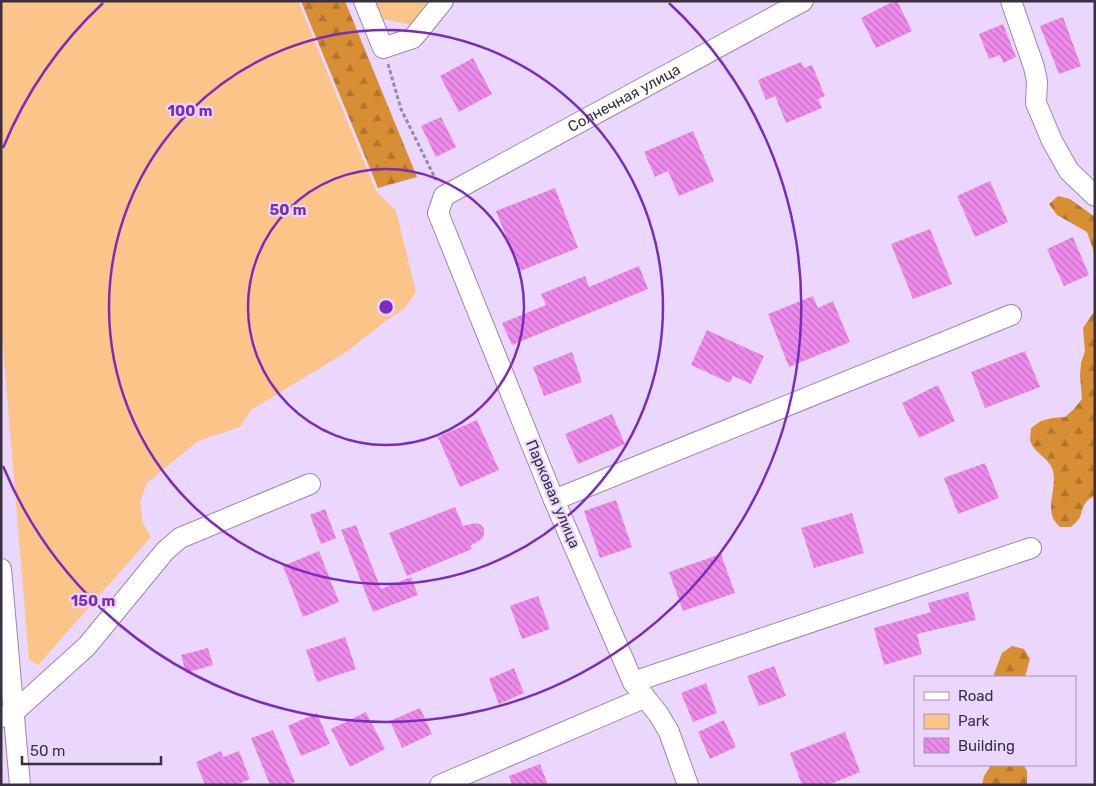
<svg xmlns="http://www.w3.org/2000/svg" width="1096" height="786" font-family="Rubik,sans-serif">
<defs>
<pattern id="forest-firs" width="22" height="20" patternUnits="userSpaceOnUse" patternTransform="scale(1.25)"><rect width="22" height="20" fill="#d88f33"/><path d="M5 1l3.5 6h-7zM16 11l3.5 6h-7z" fill="#b0752d"/></pattern>
<pattern id="building-back-hatch" width="6" height="6" patternUnits="userSpaceOnUse" patternTransform="scale(1.25)"><rect width="6" height="6" fill="#ee8aeb"/><path d="M-1 5l2 2M0 0l6 6M5-1l2 2" fill="none" stroke="#c271c0"/></pattern>
</defs>
<rect width="100%" height="100%" fill="#ebd7fe"/>
<g fill="#fbc488">
<path d="M1 1H298L376 191 396 211 416 292 404 309 387 320 345 353 251 410 240 427 198 441 147 483 140 502 143 523 151 537 38 665 29 660 1 323Z"/>
<path d="M369 1H435L416 26 376 17Z"/>
</g>
<g fill="url(#forest-firs)">
<path d="M301 1H345L417 177 378 188Z"/>
<path d="M1058 196 1070 199 1095 217V255L1087 232 1057 215 1049 204Z"/>
<path d="M1095 310V496C1084 500 1083 508 1080 517 1078 521 1074 524 1071 527H1060C1058 525 1054 521 1053 518 1047 504 1057 486 1053 471 1050 458 1033 453 1030 440 1030 437 1031 432 1031 428L1041 421 1052 418 1065 417 1074 409 1082 399 1080 375 1081 363 1085 351 1083 328Z"/>
<path d="M1012 646 1024 649 1030 659 1025 677H993L1002 653Z"/>
<path d="M991 765H1024L1027 771V785H982L984 776Z"/>
</g>
<g fill="url(#building-back-hatch)">
<path d="M894 1H897L912 31 876 48 861 18Z"/>
<path d="M1063 17 1081 66 1059 74 1040 26Z"/>
<path d="M1003 24 1016 57 1003 63 1000 55 989 59 979 34Z"/>
<path d="M473 58 492 94 459 112 440 76Z"/>
<path d="M801 62 804 68 812 65 825 96 818 99 822 108 786 123 775 96 766 100 758 80Z"/>
<path d="M441 117 456 147 436 157 421 126Z"/>
<path d="M693 131 714 181 679 196 668 171 655 177 644 152Z"/>
<path d="M990 181 1008 222 975 237 957 196Z"/>
<path d="M555 188 578 248 520 271 496 211Z"/>
<path d="M930 229 952 284 913 299 891 244Z"/>
<path d="M1073 237 1089 275 1064 286 1047 249Z"/>
<path d="M639 266 648 289 512 345 502 323 546 305 541 294 585 276 589 287Z"/>
<path d="M813 296 818 308 833 301 850 342 789 367 768 314Z"/>
<path d="M707 330 764 356 751 384 733 376 730 383 691 365Z"/>
<path d="M1025 351 1040 387 985 408 971 372Z"/>
<path d="M572 352 582 382 544 396 533 367Z"/>
<path d="M938 385 955 421 919 438 902 403Z"/>
<path d="M612 414 625 444 578 464 565 434Z"/>
<path d="M477 420 499 470 460 487 438 437Z"/>
<path d="M985 463 999 498 958 514 944 478Z"/>
<path d="M616 500 632 547 600 558 584 511Z"/>
<path d="M455 507 463 526 476 523 481 525 484 529V534L482 539 470 546 472 549 407 576 389 533Z"/>
<path d="M325 509 336 538 321 544 310 515Z"/>
<path d="M852 513 864 553 814 568 801 528Z"/>
<path d="M356 525 381 589 411 577 418 595 373 612 341 530Z"/>
<path d="M319 551 339 602 303 617 283 566Z"/>
<path d="M721 554 735 593 683 611 669 572Z"/>
<path d="M968 592 976 620 917 634 922 654 884 665 874 628 931 612 928 603Z"/>
<path d="M538 596 550 629 522 639 510 606Z"/>
<path d="M345 637 356 669 317 682 306 650Z"/>
<path d="M208 648 213 665 186 673 181 655Z"/>
<path d="M774 666 786 696 759 706 747 676Z"/>
<path d="M514 668 524 693 499 704 489 679Z"/>
<path d="M706 683 717 713 693 722 681 693Z"/>
<path d="M420 708 432 734 402 748 390 721Z"/>
<path d="M366 712 385 749 350 767 331 729Z"/>
<path d="M317 713 330 744 301 756 288 726Z"/>
<path d="M724 720 736 747 710 759 698 732Z"/>
<path d="M273 730 295 782 289 785H270L251 738Z"/>
<path d="M845 732 860 772 828 785H802L790 753Z"/>
<path d="M221 751 223 757 239 751 250 779 236 785H205L196 762Z"/>
<path d="M540 764 548 785H512L509 776Z"/>
</g>
<g fill="none" stroke-linecap="round" stroke-linejoin="round">
<g stroke="#9b88ac" stroke-width="22">
<g id="minor">
<path d="M364 1 383 48 413 38 443 1"/>
<path d="M1011 1 1034 67 1037 81 1036 103 1052 141 1069 171 1095 196"/>
<path d="M554 500 1011 315"/>
<path d="M1 569 20 785"/>
<path d="M633 682 1031 548"/>
<path d="M1 717 13 713 87 646 165 551 180 538 310 484"/>
<path d="M440 785 644 698"/>
<path id="s1" d="M688 785 669 732 659 715 633 682 554 500 438 213 444 196 803 1"/>
</g>
</g>
<path stroke="#9789a5" stroke-width="3" stroke-dasharray="4 2.5" stroke-linecap="butt" d="M388 64 401 109 436 180"/>
<use href="#minor" stroke="#fff" stroke-width="20"/>
</g>
<g fill="none" stroke="#7b2cbf" stroke-width="2.5">
<circle cx="386" cy="307" r="138"/>
<circle cx="386" cy="307" r="277"/>
<path d="M3 148A415 415 0 0 1 103 3M669 3A415 415 0 1 1 3 466"/>
</g>
<g text-anchor="middle" stroke-width="4.5" stroke-linejoin="round" paint-order="stroke">
<g font-size="15" fill="#38303f" stroke="#ebd7fe">
<text dy="5" stroke="none"><textPath href="#s1" startOffset="849">Солнечная улица</textPath></text>
<text transform="translate(553 494) rotate(67)" y="5">Парковая улица</text>
</g>
</g>
<circle cx="386" cy="307" r="8" fill="#7b2cbf" stroke="#ebd7fe" stroke-width="2.5"/>
<g font-size="15" text-anchor="middle" font-weight="bold" fill="#7b2cbf" stroke="#ebd7fe" stroke-width="4.5" stroke-linejoin="round" paint-order="stroke">
<text x="190" y="116">100 m</text>
<text x="288" y="215">50 m</text>
<text x="93" y="606">150 m</text>
</g>
<rect width="1096" height="786" fill="none" stroke="#38303f" stroke-width="5"/>
<rect x="914" y="676" width="162" height="90" fill="#ebd7fe" stroke="#a394b2"/>
<rect x="924" y="692" width="25" height="8" fill="#ffffff" stroke="#a394b2"/>
<text x="958" y="701" font-size="15" fill="#38303f">Road</text>
<rect x="924" y="714" width="25" height="15" fill="#fbc488" stroke="#a394b2"/>
<text x="958" y="726" font-size="15" fill="#38303f">Park</text>
<rect x="924" y="738" width="25" height="15" fill="url(#building-back-hatch)" stroke="#a394b2"/>
<text x="958" y="751" font-size="15" fill="#38303f">Building</text>
<path d="M22 756v8h139v-8" fill="none" stroke="#38303f" stroke-width="2.5"/>
<text x="30" y="756" font-size="15" fill="#38303f" stroke="#ebd7fe" stroke-width="4" paint-order="stroke">50 m</text>
</svg>
